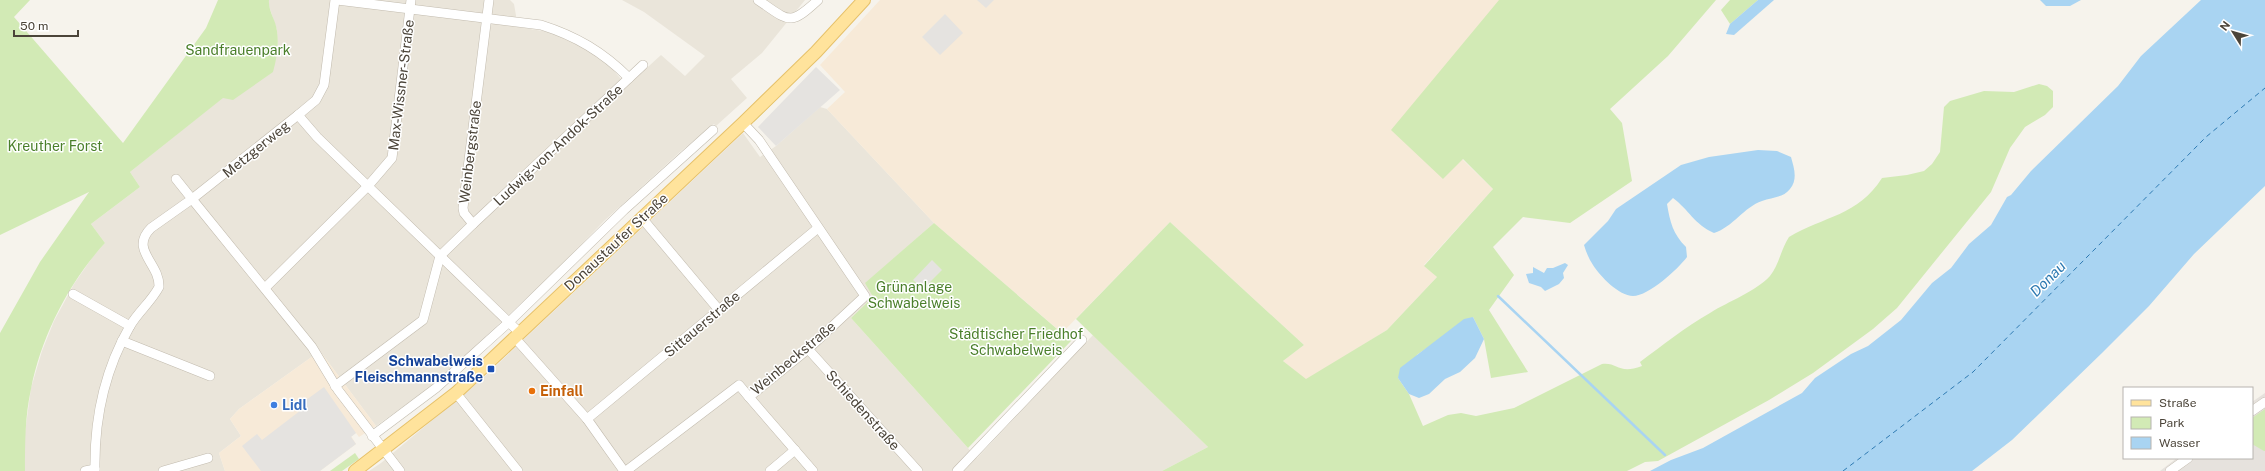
<svg xmlns="http://www.w3.org/2000/svg" width="2265" height="471" font-family="'Public Sans',sans-serif">
<rect width="100%" height="100%" fill="#f6f3ec"/>
<g fill="#eae5da">
<path d="M269 0H510L514 4 518 27 549 32 588 48 608 64 627 86 661 55 685 76 705 56 644 12 622 0H805L762 53 731 79 747 98 716 126 714 124 680 152 604 221 556 270 436 383 376 426 320 351 239 409 230 419 241 436 219 453 225 471H25V433L31 388 42 351 54 321 74 284 94 255 105 243 91 224 140 187 130 172 278 53 277 30 269 6Z"/>
<path d="M820 107 827 109 934 223 866 283 873 297 851 318 977 458 1093 335 1208 447 1162 471H369L381 463 485 376 743 133 760 157 776 146Z"/>
</g>
<g fill="#f7ead8">
<path d="M880 0H1499L1443 179 1462 159 1493 189 1424 265 1437 277 1387 330 1306 380 1283 361 1304 345 1170 222 1062 333 934 223 827 109 845 92 820 65Z"/>
<path d="M320 351 376 426 359 437 356 433 351 436 356 444 320 471H225L219 453 241 436 230 419 239 409Z"/>
</g>
<path fill="#e6e2dd" d="M2265 393V471H2160L2177 458H2252V402Z"/>
<g fill="#d2eab5">
<path d="M0 0H30L14 17 123 143 206 28 218 0H269C268 11 276 20 277 31 279 45 277 58 273 72L233 100 223 98 130 172 140 187 91 224 105 243C69 282 41 337 31 389 25 416 25 443 25 471H0V333L40 262 89 192 0 235Z"/>
<path d="M1499 0H1716L1668 56 1610 109 1622 123 1632 181 1570 223 1523 217 1493 247 1514 275 1489 310 1528 372 1491 378 1484 339 1473 317 1418 354 1398 378 1409 394 1423 426 1448 415 1461 413 1476 416 1514 408 1602 364C1618 362 1618 375 1642 366L1640 362C1663 345 1685 327 1710 313 1729 301 1755 292 1770 276 1779 265 1781 249 1789 237 1824 216 1858 216 1882 178L1907 175 1924 171 1932 164 1940 152 1944 107 1950 101 1984 91 2014 92 2039 84 2047 86 2053 91V107L2045 115 2025 127 2010 148 1991 192 1897 308 1873 329 1813 373 1769 400 1658 461 1645 462 1627 471H1162L1208 447 1076 319 1170 222 1304 345 1283 361 1306 379 1387 330 1437 277 1424 266 1493 189 1463 159 1443 179 1391 130Z"/>
<path d="M1730 0H1758L1730 24 1721 10Z"/>
<path d="M827 47 825 52 754 122H750Z"/>
<path d="M934 223 1071 341 968 448 851 318 873 297 865 283Z"/>
<path d="M2265 409V451H2264L2252 444V418Z"/>
<path d="M355 453 359 459 342 471H330Z"/>
</g>
<g fill="#e5e3e0">
<path d="M977 0H994L986 8Z"/>
<path d="M945 14 963 33 940 55 922 37Z"/>
<path d="M816 67 840 90 776 146 758 127Z"/>
<path d="M932 260 942 270 923 289 913 280Z"/>
<path d="M324 387 356 433 351 437 356 444 320 471H261L242 446 257 434 262 440 305 407 302 403Z"/>
</g>
<g fill="#a9d4f2">
<path d="M1758 0H1774L1734 35 1726 34 1730 24Z"/>
<path d="M2040 0H2081L2070 6H2046Z"/>
<path d="M2201 0H2265V186L2194 254 2149 306 2102 353 2012 440 1972 471H1650L1671 460 1703 448 1802 393 1815 378 1851 354 1868 346 1901 320 1932 283 1951 268 1969 244 1991 225 2007 197 2011 195 2031 171 2118 86 2141 56Z"/>
<path d="M1758 150 1777 151 1791 157C1794 168 1798 179 1790 189 1783 198 1772 197 1762 201 1744 207 1733 227 1714 233 1694 224 1689 210 1673 198L1667 204C1670 222 1673 234 1686 247L1687 257C1678 269 1649 296 1633 296 1619 296 1600 276 1593 265 1589 259 1586 252 1584 245L1608 221 1616 209 1681 165 1709 157Z"/>
<path d="M1565 263 1568 265 1563 273 1564 278 1559 284 1545 291 1541 287 1529 283 1526 274 1533 273V267L1544 273 1547 268H1553Z"/>
<path d="M1473 317 1484 339 1475 358 1460 372 1445 379 1429 394 1419 398 1409 394 1398 378 1400 368 1464 319Z"/>
</g>
<g fill="none" stroke-linecap="round" stroke-linejoin="round">
<path stroke="#a9d4f2" stroke-width="2.5" d="M1498 296 1665 455"/>
<path stroke="#2e7ab2" stroke-width="1" stroke-dasharray="5 4" stroke-linecap="butt" d="M1843 471 1973 372 2206 137 2265 88"/>
<g stroke="#c2bbae" stroke-width="10">
<g id="minor">
<path d="M337 0 541 25C576 36 603 52 629 78"/>
<path d="M758 0C789 21 789 27 818 0"/>
<path d="M298 115 316 100 324 85 335 0"/>
<path d="M641 217 719 310"/>
<path d="M473 224 643 65"/>
<path d="M265 288 368 186 392 158 411 0"/>
<path d="M73 294 130 326"/>
<path d="M515 338 587 419 624 471"/>
<path d="M122 341 210 376"/>
<path d="M808 349 918 471"/>
<path d="M335 386 423 320 440 256 473 224 464 213 463 208 489 0"/>
<path d="M456 393 518 471"/>
<path d="M749 397 813 471"/>
<path d="M2252 411 2265 402"/>
<path d="M587 419 818 228"/>
<path d="M372 436 436 388 509 322 624 210 713 130"/>
<path d="M85 471 95 469"/>
<path d="M95 471C94 420 104 371 130 326 138 312 151 302 159 287 160 263 129 250 151 228L192 199 176 179"/>
<path d="M163 471 208 458"/>
<path d="M400 471 338 390 312 347 192 199 298 115 317 137 520 333"/>
<path d="M626 471 739 385 749 397 808 349 865 296 759 140 743 123"/>
<path d="M770 471 795 450"/>
<path d="M957 471 1082 340"/>
<path d="M2170 471 2188 458"/>
</g>
</g>
<g stroke="#e6c16a" stroke-width="14">
<path id="major" d="M355 471 456 393 743 123 816 52 864 0"/>
</g>
<use href="#minor" stroke="#fff" stroke-width="9"/>
<use href="#major" stroke="#ffe39c" stroke-width="12"/>
</g>
<rect fill="#1a4fb4" stroke="#fff" stroke-width="1.5" x="487" y="365" width="8" height="8" rx="2"/>
<circle fill="#e8710a" stroke="#fff" stroke-width="1.5" cx="532" cy="391" r="4"/>
<circle fill="#3f7fe0" stroke="#fff" stroke-width="1.5" cx="274" cy="405" r="4"/>
<g text-anchor="middle" stroke-width="3" stroke-linejoin="round" paint-order="stroke">
<g font-size="14" fill="#4a7f2a" stroke="#fff">
<text x="238" y="55">Sandfrauenpark</text>
<text x="55" y="151">Kreuther Forst</text>
<text x="914" y="292">Grünanlage<tspan x="914" dy="16">Schwabelweis</tspan></text>
<text x="1016" y="339">Städtischer Friedhof<tspan x="1016" dy="16">Schwabelweis</tspan></text>
</g>
<g font-size="14" fill="#4b4439" stroke="#fff">
<text transform="translate(401 85) rotate(-83)" y="5">Max-Wissner-Straße</text>
<text transform="translate(558 145) rotate(-43)" y="5">Ludwig-von-Andok-Straße</text>
<text transform="translate(256 149) rotate(-39)" y="5">Metzgerweg</text>
<text transform="translate(470 152) rotate(-83)" y="5">Weinbergstraße</text>
<text transform="translate(616 242) rotate(-43)" y="5">Donaustaufer Straße</text>
<text transform="translate(702 324) rotate(-40)" y="5">Sittauerstraße</text>
<text transform="translate(793 358) rotate(-40)" y="5">Weinbeckstraße</text>
<text transform="translate(863 410) rotate(48)" y="5">Schiedenstraße</text>
</g>
<g font-size="14" font-weight="bold" fill="#164399" stroke="#fff" text-anchor="end">
<text x="483" y="366">Schwabelweis<tspan x="483" dy="16">Fleischmannstraße</tspan></text>
</g>
<g font-size="14" font-weight="bold" fill="#c56008" stroke="#fff" text-anchor="start">
<text x="540" y="396">Einfall</text>
</g>
<g font-size="14" font-weight="bold" fill="#366cbe" stroke="#fff" text-anchor="start">
<text x="282" y="410">Lidl</text>
</g>
<g font-size="15" font-style="italic" fill="#2e7ab2" stroke="#fff">
<text transform="translate(2048 279) rotate(-45)" y="5">Donau</text>
</g>
</g>
<rect x="2123" y="387" width="130" height="72" fill="#ffffff" stroke="#b7b4b0"/>
<rect x="2131" y="400" width="20" height="6" fill="#ffe39c" stroke="#b7b4b0"/>
<text x="2159" y="407" font-size="12" fill="#4b4439">Straße</text>
<rect x="2131" y="417" width="20" height="12" fill="#d2eab5" stroke="#b7b4b0"/>
<text x="2159" y="427" font-size="12" fill="#4b4439">Park</text>
<rect x="2131" y="437" width="20" height="12" fill="#a9d4f2" stroke="#b7b4b0"/>
<text x="2159" y="447" font-size="12" fill="#4b4439">Wasser</text>
<g transform="translate(2233 32) rotate(307)" stroke="#ffffff" stroke-width="3" paint-order="stroke">
<path d="M0-3L7 15L0 10L-7 15Z" fill="#4b4439"/>
<text y="-6" font-size="11" font-weight="bold" text-anchor="middle" fill="#4b4439">N</text>
</g>
<path d="M14 30v6h64v-6" fill="none" stroke="#4b4439" stroke-width="2"/>
<text x="20" y="30" font-size="12" fill="#4b4439" stroke="#ffffff" stroke-width="3" paint-order="stroke">50 m</text>
</svg>
